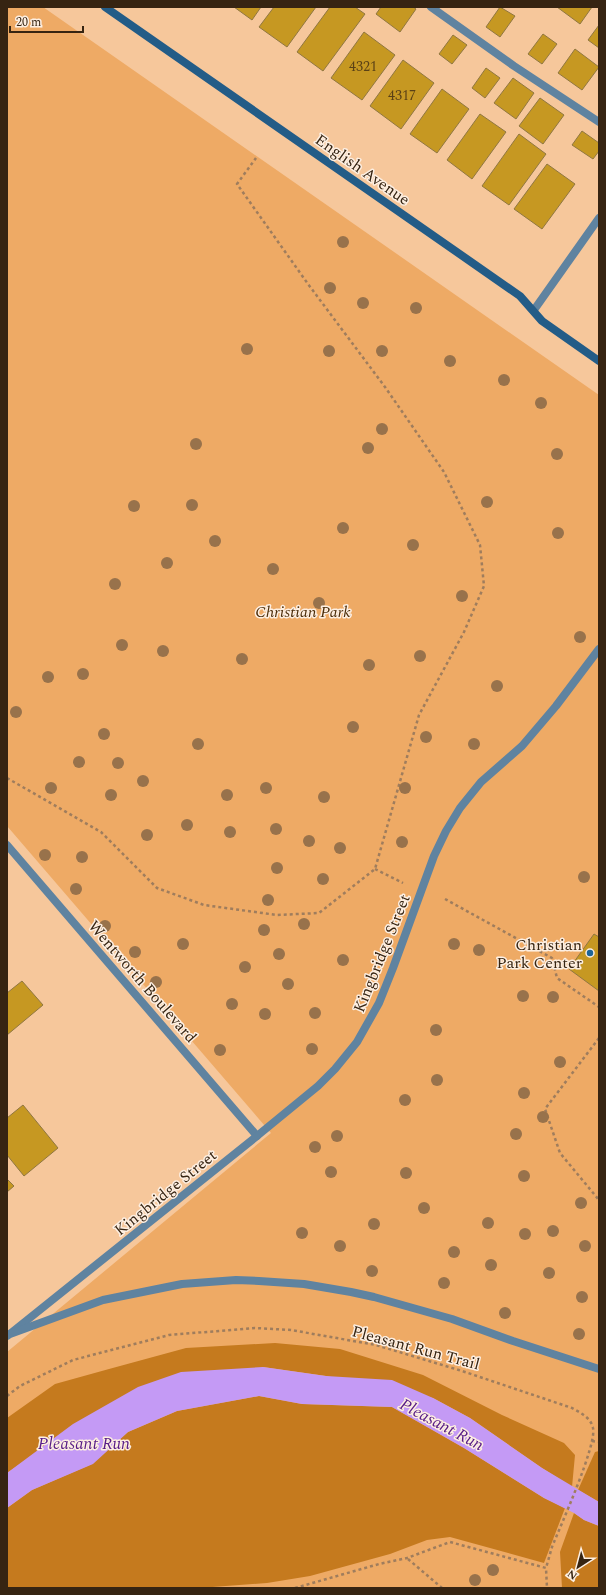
<svg xmlns="http://www.w3.org/2000/svg" width="606" height="1595" font-family="Spectral,serif">
<rect width="100%" height="100%" fill="#f6c79b"/>
<path fill="#eeaa65" d="M7 7H43L599 395V1588H7V1352L271 1133 7 826Z"/>
<g fill="#c57a1e">
<path d="M275 1343 340 1349 423 1375 502 1415 564 1443 575 1455 572 1487 542 1468 470 1418 433 1398 326 1376 263 1367 36 1453 7 1473V1418L55 1384 109 1369 186 1348Z"/>
<path d="M259 1396 302 1404 392 1407 464 1448 544 1498 565 1508 544 1563 450 1537 427 1540 390 1554 310 1576 267 1583 199 1588H7V1508L32 1490 92 1464 128 1432 177 1411Z"/>
<path d="M599 1451V1502L578 1490 595 1452Z"/>
<path d="M574 1513 584 1520 599 1526V1588H562L560 1552Z"/>
</g>
<path fill="#c49af5" d="M263 1367 326 1376 392 1380 433 1398 470 1418 542 1468 599 1502V1526L584 1520 574 1513 544 1498 464 1448 392 1407 302 1404 259 1396 177 1411 128 1432 93 1464 32 1490 7 1508V1473L73 1424 138 1387 181 1372Z"/>
<g fill="#c69822" stroke="#907741">
<path d="M234 7H261L252 20Z"/>
<path d="M274 7H316L287 47 259 27Z"/>
<path d="M330 7H355L365 14 323 71 297 52Z"/>
<path d="M381 7H413L416 9 400 32 376 14Z"/>
<path d="M500 7 515 16 500 37 486 27Z"/>
<path d="M557 7H592L580 24Z"/>
<path d="M599 25V48L588 40Z"/>
<path d="M364 32 395 55 362 100 331 78Z"/>
<path d="M543 34 557 44 542 64 528 54Z"/>
<path d="M453 35 467 45 452 64 439 54Z"/>
<path d="M575 49 599 67 582 90 558 73Z"/>
<path d="M403 60 434 83 401 129 370 106Z"/>
<path d="M486 68 500 78 485 98 472 88Z"/>
<path d="M513 78 534 93 516 119 494 103Z"/>
<path d="M442 89 469 109 437 153 410 134Z"/>
<path d="M540 98 564 115 543 144 519 126Z"/>
<path d="M480 114 506 132 472 179 447 160Z"/>
<path d="M582 131 599 143V151L593 159 572 145Z"/>
<path d="M519 134 546 154 509 205 482 186Z"/>
<path d="M547 164 575 184 542 229 514 209Z"/>
<path d="M594 934 599 937V991L569 969Z"/>
<path d="M22 981 43 1005 7 1035V993Z"/>
<path d="M23 1105 58 1148 24 1176 7 1155V1118Z"/>
<path d="M7 1179 14 1186 7 1192Z"/>
</g>
<g fill="none" stroke-linecap="round" stroke-linejoin="round">
<g stroke="#9f7d5d" stroke-width="2.5" stroke-dasharray="3 3" stroke-linecap="butt">
<path d="M7 778 101 832 157 888 204 905 277 915 319 913 375 869 419 715 464 632 484 586 480 545 444 472 385 387 308 284 237 184 256 158"/>
<path d="M375 869 403 883"/>
<path d="M445 899 552 958 557 978 599 1007"/>
<path d="M599 1038 545 1109 560 1153 599 1200"/>
<path d="M7 1396 20 1386 73 1360 169 1335 255 1328 291 1330 376 1345 462 1371 572 1408C581 1413 591 1418 593 1428 597 1445 560 1527 552 1547 550 1554 548 1561 546 1568"/>
<path d="M592 1441 599 1442"/>
<path d="M408 1559 442 1588"/>
<path d="M295 1588 379 1564 407 1558 450 1542 546 1568 547 1588"/>
</g>
<path stroke="#5f83a0" stroke-width="8" d="M431 7 514 66 599 122"/>
<g stroke="#5f83a0" stroke-width="8">
<path d="M534 310 599 218"/>
<path d="M7 845 257 1136"/>
<path d="M11 1333 257 1136 318 1086 335 1069 357 1042 379 1003 393 968 434 856 446 831 460 808 481 782 522 746 556 706 599 649"/>
</g>
<path stroke="#5f83a0" stroke-width="8" d="M7 1336 10 1334 103 1300 182 1284 236 1280 259 1281 304 1284 351 1292 374 1297 452 1319 513 1341 599 1369"/>
<path stroke="#235c87" stroke-width="8" d="M105 7 520 296 542 321 599 361"/>
</g>
<g fill="#98724b">
<circle cx="343" cy="242" r="6"/>
<circle cx="330" cy="288" r="6"/>
<circle cx="363" cy="303" r="6"/>
<circle cx="416" cy="308" r="6"/>
<circle cx="247" cy="349" r="6"/>
<circle cx="329" cy="351" r="6"/>
<circle cx="382" cy="351" r="6"/>
<circle cx="450" cy="361" r="6"/>
<circle cx="504" cy="380" r="6"/>
<circle cx="541" cy="403" r="6"/>
<circle cx="382" cy="429" r="6"/>
<circle cx="196" cy="444" r="6"/>
<circle cx="368" cy="448" r="6"/>
<circle cx="557" cy="454" r="6"/>
<circle cx="487" cy="502" r="6"/>
<circle cx="192" cy="505" r="6"/>
<circle cx="134" cy="506" r="6"/>
<circle cx="343" cy="528" r="6"/>
<circle cx="558" cy="533" r="6"/>
<circle cx="215" cy="541" r="6"/>
<circle cx="413" cy="545" r="6"/>
<circle cx="167" cy="563" r="6"/>
<circle cx="273" cy="569" r="6"/>
<circle cx="115" cy="584" r="6"/>
<circle cx="462" cy="596" r="6"/>
<circle cx="319" cy="603" r="6"/>
<circle cx="580" cy="637" r="6"/>
<circle cx="122" cy="645" r="6"/>
<circle cx="163" cy="651" r="6"/>
<circle cx="420" cy="656" r="6"/>
<circle cx="242" cy="659" r="6"/>
<circle cx="369" cy="665" r="6"/>
<circle cx="83" cy="674" r="6"/>
<circle cx="48" cy="677" r="6"/>
<circle cx="497" cy="686" r="6"/>
<circle cx="16" cy="712" r="6"/>
<circle cx="353" cy="727" r="6"/>
<circle cx="104" cy="734" r="6"/>
<circle cx="426" cy="737" r="6"/>
<circle cx="198" cy="744" r="6"/>
<circle cx="474" cy="744" r="6"/>
<circle cx="79" cy="762" r="6"/>
<circle cx="118" cy="763" r="6"/>
<circle cx="143" cy="781" r="6"/>
<circle cx="51" cy="788" r="6"/>
<circle cx="266" cy="788" r="6"/>
<circle cx="405" cy="788" r="6"/>
<circle cx="111" cy="795" r="6"/>
<circle cx="227" cy="795" r="6"/>
<circle cx="324" cy="797" r="6"/>
<circle cx="187" cy="825" r="6"/>
<circle cx="276" cy="829" r="6"/>
<circle cx="230" cy="832" r="6"/>
<circle cx="147" cy="835" r="6"/>
<circle cx="309" cy="841" r="6"/>
<circle cx="402" cy="842" r="6"/>
<circle cx="340" cy="848" r="6"/>
<circle cx="45" cy="855" r="6"/>
<circle cx="82" cy="857" r="6"/>
<circle cx="277" cy="868" r="6"/>
<circle cx="584" cy="877" r="6"/>
<circle cx="323" cy="879" r="6"/>
<circle cx="76" cy="889" r="6"/>
<circle cx="268" cy="900" r="6"/>
<circle cx="304" cy="924" r="6"/>
<circle cx="105" cy="926" r="6"/>
<circle cx="264" cy="930" r="6"/>
<circle cx="183" cy="944" r="6"/>
<circle cx="454" cy="944" r="6"/>
<circle cx="479" cy="950" r="6"/>
<circle cx="135" cy="952" r="6"/>
<circle cx="279" cy="954" r="6"/>
<circle cx="343" cy="960" r="6"/>
<circle cx="245" cy="967" r="6"/>
<circle cx="156" cy="982" r="6"/>
<circle cx="288" cy="984" r="6"/>
<circle cx="523" cy="996" r="6"/>
<circle cx="553" cy="997" r="6"/>
<circle cx="232" cy="1004" r="6"/>
<circle cx="315" cy="1013" r="6"/>
<circle cx="265" cy="1014" r="6"/>
<circle cx="436" cy="1030" r="6"/>
<circle cx="312" cy="1049" r="6"/>
<circle cx="220" cy="1050" r="6"/>
<circle cx="560" cy="1062" r="6"/>
<circle cx="437" cy="1080" r="6"/>
<circle cx="524" cy="1093" r="6"/>
<circle cx="405" cy="1100" r="6"/>
<circle cx="543" cy="1117" r="6"/>
<circle cx="516" cy="1134" r="6"/>
<circle cx="337" cy="1136" r="6"/>
<circle cx="315" cy="1147" r="6"/>
<circle cx="331" cy="1172" r="6"/>
<circle cx="406" cy="1173" r="6"/>
<circle cx="524" cy="1176" r="6"/>
<circle cx="581" cy="1203" r="6"/>
<circle cx="424" cy="1208" r="6"/>
<circle cx="488" cy="1223" r="6"/>
<circle cx="374" cy="1224" r="6"/>
<circle cx="553" cy="1231" r="6"/>
<circle cx="302" cy="1233" r="6"/>
<circle cx="525" cy="1234" r="6"/>
<circle cx="340" cy="1246" r="6"/>
<circle cx="585" cy="1246" r="6"/>
<circle cx="454" cy="1252" r="6"/>
<circle cx="491" cy="1265" r="6"/>
<circle cx="372" cy="1271" r="6"/>
<circle cx="549" cy="1273" r="6"/>
<circle cx="444" cy="1283" r="6"/>
<circle cx="582" cy="1297" r="6"/>
<circle cx="505" cy="1313" r="6"/>
<circle cx="579" cy="1334" r="6"/>
<circle cx="493" cy="1570" r="6"/>
<circle cx="475" cy="1580" r="6"/>
</g>
<circle fill="#1c6498" stroke="#fdefe2" stroke-width="1.5" cx="590" cy="953" r="4"/>
<g text-anchor="middle" stroke-width="3" stroke-linejoin="round" paint-order="stroke">
<g font-size="14" fill="#5a4116">
<text x="363" y="71">4321</text>
<text x="402" y="100">4317</text>
</g>
<g font-size="16" fill="#362412" stroke="#fdefe2">
<text transform="translate(363 169) rotate(35)" y="6">English Avenue</text>
<text transform="translate(381 953) rotate(-68)" y="6">Kingbridge Street</text>
<text transform="translate(143 981) rotate(49)" y="6">Wentworth Boulevard</text>
<text transform="translate(165 1192) rotate(-39)" y="6">Kingbridge Street</text>
<text transform="translate(416 1347) rotate(15)" y="6">Pleasant Run Trail</text>
</g>
<g font-size="16" font-style="italic" fill="#4c2d09" stroke="#fdefe2">
<text x="303" y="617">Christian Park</text>
</g>
<g font-size="16" fill="#362412" stroke="#fdefe2" text-anchor="end">
<text x="582" y="950">Christian<tspan x="582" dy="18">Park Center</tspan></text>
</g>
<g font-size="17" font-style="italic" fill="#581c87" stroke="#fdefe2">
<text transform="translate(442 1424) rotate(28)" y="6">Pleasant Run</text>
<text x="84" y="1449">Pleasant Run</text>
</g>
</g>
<rect width="606" height="1595" fill="none" stroke="#362412" stroke-width="16"/>
<g transform="translate(578 1567) rotate(216)" stroke="#fdefe2" stroke-width="3" paint-order="stroke">
<path d="M0-3L7 15L0 10L-7 15Z" fill="#362412"/>
<text y="-6" font-size="11" font-weight="bold" text-anchor="middle" fill="#362412">N</text>
</g>
<path d="M10 26v6h73v-6" fill="none" stroke="#362412" stroke-width="2"/>
<text x="16" y="26" font-size="12" fill="#362412" stroke="#fdefe2" stroke-width="3" paint-order="stroke">20 m</text>
</svg>
